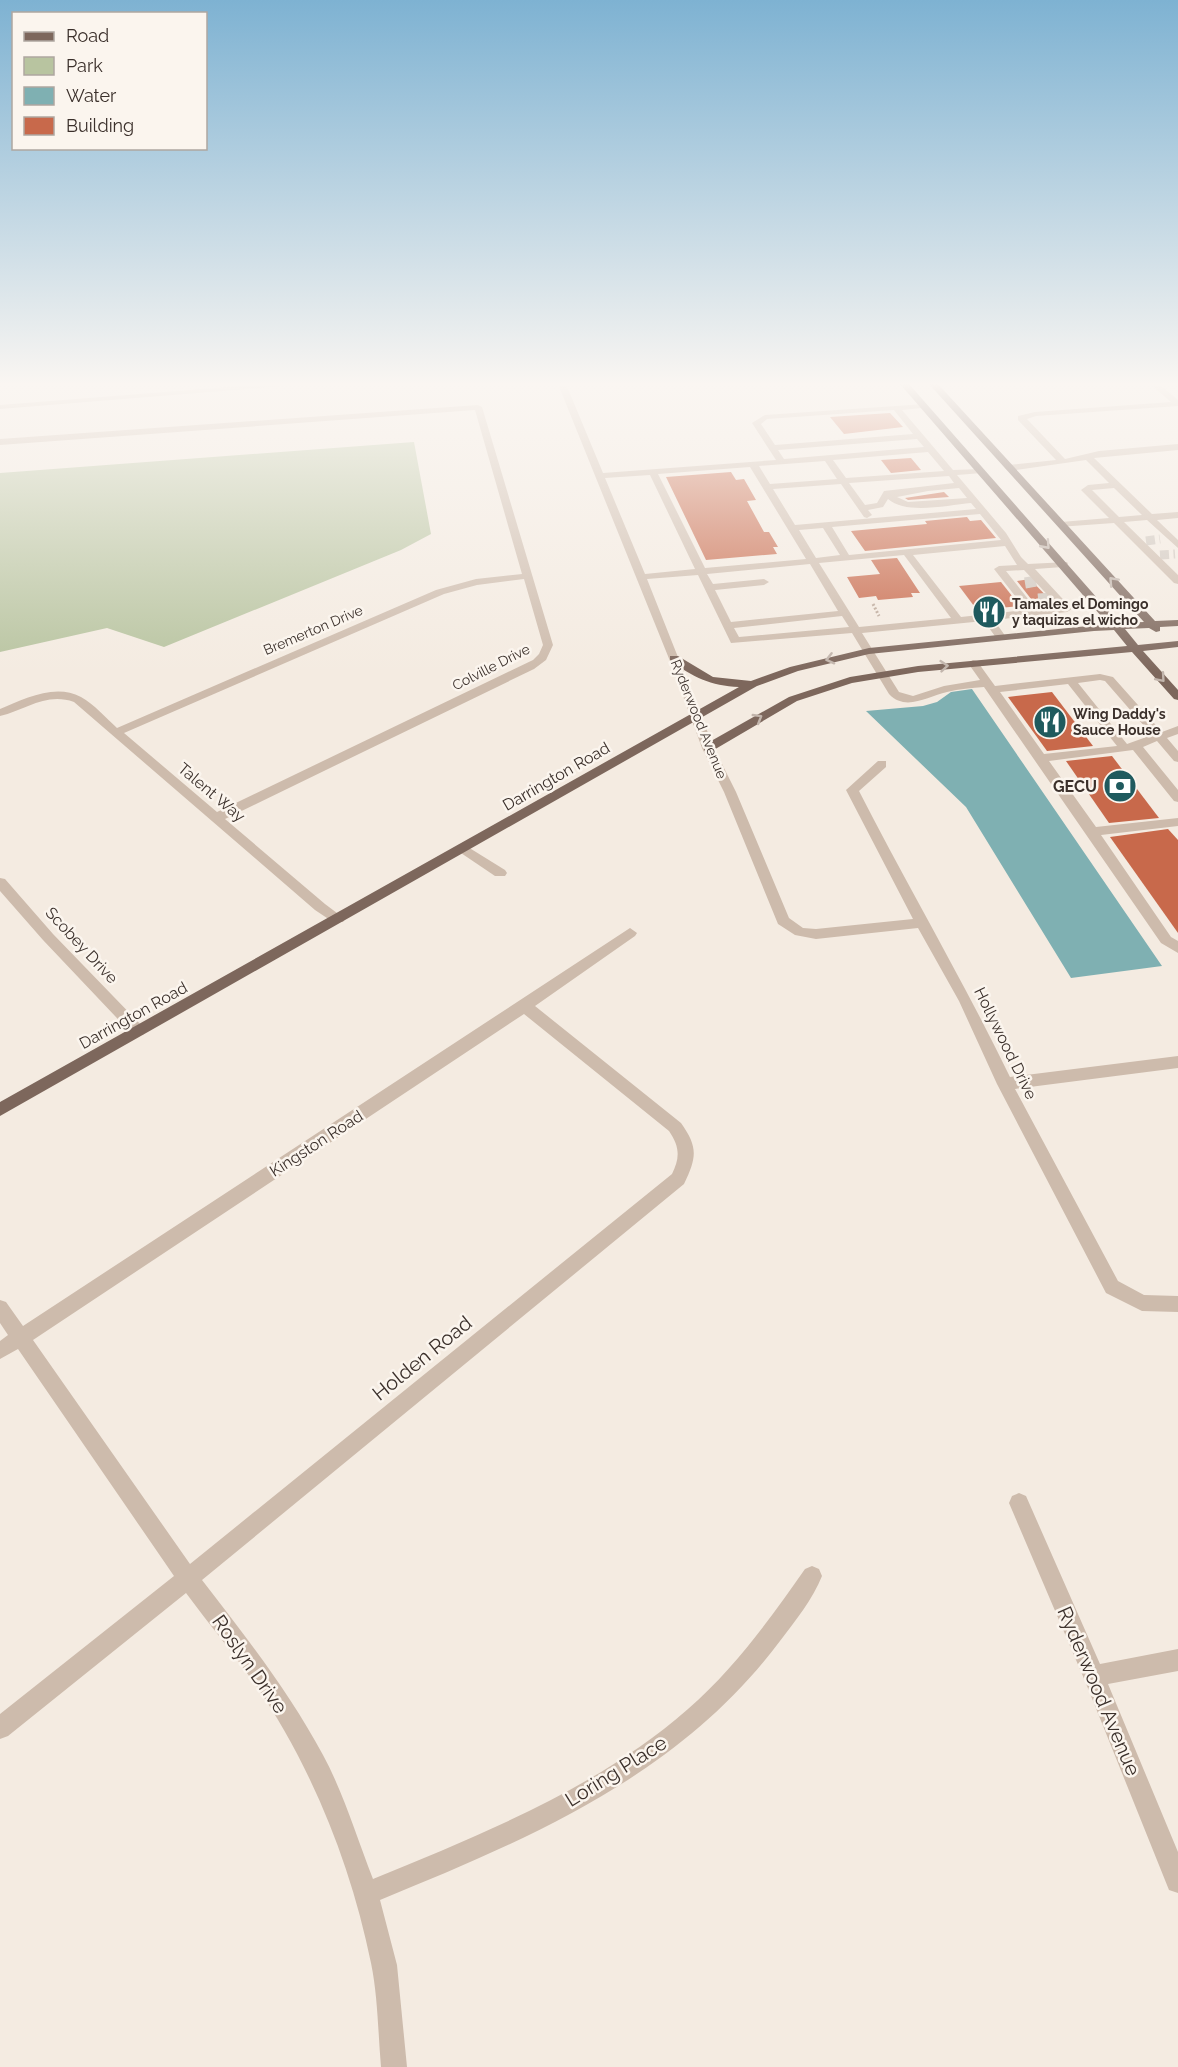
<svg xmlns="http://www.w3.org/2000/svg" width="1178" height="2067" font-family="Raleway,sans-serif">
<rect width="100%" height="100%" fill="#f4ebe1"/>
<path fill="#b8c4a0" d="M414 442 431 534 401 550 164 647 107 628 0 652V473Z"/>
<path fill="#7fb0b2" d="M972 689 1162 966 1071 978 966 807 866 711 923 706 937 702 951 692Z"/>
<g fill="#c8694b">
<path d="M890 413 903 427 844 434 830 417Z"/>
<path d="M911 458 921 470 891 473 881 460Z"/>
<path d="M731 472 736 480 744 479 756 500 747 501 764 532H769L778 547H773L777 554 706 560 666 477Z"/>
<path d="M944 492 949 497 908 500 905 498Z"/>
<path d="M967 517 970 521 981 520 996 538 865 551 851 531 927 524 925 521Z"/>
<path d="M897 558 920 593H911L913 597 878 600 876 596 859 598 847 577 880 574 871 560Z"/>
<path d="M1030 579 1052 602 1035 604 1017 581Z"/>
<path d="M1001 582 1020 606 977 610 959 586Z"/>
<path d="M1052 692 1093 746 1047 751 1008 697Z"/>
<path d="M1112 756 1159 818 1109 823 1066 761Z"/>
<path d="M1168 829 1178 840V933L1110 837Z"/>
</g>
<g fill="none" stroke-linecap="round" stroke-linejoin="round">
<g stroke="#cfc6bd" stroke-width="9" stroke-dasharray="9 4.5" stroke-linecap="butt">
<path d="M1146 541 1160 539"/>
<path d="M1160 555 1175 554"/>
<path d="M1027 583 1039 581"/>
</g>
<g stroke="#cfc6bd" stroke-width="11" stroke-dasharray="11 6" stroke-linecap="butt">
<path d="M1025 583 1037 581"/>
<path d="M1038 599 1052 598"/>
</g>
<path stroke="#b9a596" stroke-width="3" stroke-dasharray="2 2" stroke-linecap="butt" d="M873 604 879 616"/>
<g fill="#cdbbac" fill-rule="evenodd">
<path d="M265 384H307L0 409V405Z"/>
<path d="M558 384H566L603 473 776 460 752 423 765 415 925 404V408H922L902 410 953 470 982 469V473L957 475 1006 533 1021 557 1028 564 1067 562 1068 564 1063 567 1035 569 1072 609 1067 612 994 620 1006 637 1001 640 997 639 984 621 862 633 899 692 913 696 944 686 980 680 968 663 973 660 977 661 995 686 1100 674 1113 677 1162 732 1178 726V734L1167 738 1178 751V762L1174 761 1157 741 1143 747 1178 790V802L1174 801 1133 750 1049 761 1096 827 1178 818V826L1101 835 1171 937 1178 941V953L1161 943 984 687C972 688 959 689 947 692 928 696 906 712 889 694L852 633 731 643 698 575 647 579 714 748 736 792 789 918 803 928 816 929 913 919 846 790 878 761H886V767L859 791C908 887 963 980 1010 1077L1178 1056V1068L1015 1089 1118 1281 1144 1295 1178 1296V1312L1142 1311 1106 1293 997 1084 959 1001 918 928 816 939 795 935 778 924 724 792 702 748 672 666ZM894 410 913 434 775 445 761 424 767 419ZM917 439 924 447 784 459 778 450ZM928 452 944 471 846 478 833 460ZM825 461 837 479 770 484 759 466ZM750 467 806 559 705 568 658 474ZM650 475 695 569 645 574 605 478ZM949 476 954 483 884 491 877 503 865 505 849 483ZM841 484 864 517 867 518 872 515 868 510 883 507 888 499C906 515 948 505 971 503L976 509 795 525 773 489ZM959 488 967 498 908 502 897 497 928 491ZM980 514 1001 540 849 555 832 527ZM823 528 840 555 816 558 799 530ZM1005 546 1017 565 999 566 994 569 1026 610 961 617 913 555ZM904 555 951 618 859 627 819 563ZM810 564 838 611 731 622 715 590 764 585 769 582 764 579 713 584 707 574ZM1024 570 1059 607 1036 609 1006 571ZM842 616 849 627 739 637 734 628ZM1100 680 1105 681 1152 735 1127 744 1078 683ZM1068 684 1117 746 1044 754 1000 692Z"/>
<path d="M1150 384H1159L1178 400V406L1036 416 1027 419 1065 459 1099 451 1178 444V450L1094 458 1152 514 1178 512V518L1157 520 1178 540V548L1147 520 1124 522 1178 575V584L1174 583 1114 523 1058 527V523L1061 522 1109 518 1081 490 1088 485 1109 483 1086 460 1009 471 1005 468 1009 465 1056 460 1018 420V416L1035 412 1171 402ZM1114 488 1142 515 1119 517 1092 490Z"/>
<path d="M478 405 482 407 553 645 546 660 534 669 225 819 325 904 345 919 343 922H333L315 910 74 702C46 692 26 710 0 716V709C24 699 55 683 81 697 94 704 106 718 117 728L436 590 476 579 522 574 475 410 0 445V439ZM524 579 543 645 539 654 533 660 217 812 124 733 444 594 477 585Z"/>
<path d="M463 844 505 870 507 873 505 876H495L458 851 457 848 458 845Z"/>
<path d="M0 878 5 879 53 934 143 1027 145 1031 143 1035H133L43 940 0 891Z"/>
<path d="M630 928 637 933 635 936 535 1006 681 1123C698 1147 697 1157 684 1184L202 1580C246 1637 289 1692 323 1755 344 1794 357 1838 373 1879 482 1834 598 1788 688 1709 735 1668 770 1619 805 1569L812 1566 819 1569 822 1576C813 1599 795 1621 780 1641 679 1776 531 1838 380 1900L397 1965 407 2067H381C378 2033 378 1997 371 1963 351 1865 312 1767 255 1684 233 1653 209 1624 186 1593L8 1736 0 1739V1714L174 1576 18 1349 0 1359V1341L8 1335 0 1323V1300L6 1302 23 1326ZM524 1014 669 1131C680 1147 680 1158 672 1174L190 1564 33 1340Z"/>
<path d="M1019 1493 1026 1496 1100 1664 1178 1649V1671L1108 1684 1178 1852V1893L1169 1890 1085 1681 1009 1503 1012 1496Z"/>
</g>
<path fill="#7d675c" fill-rule="evenodd" d="M900 384H909L1119 623 1144 622 929 384H938L1155 621 1178 620V626L1160 627V631L1156 632 1149 628 1125 629 1138 645 1178 641V647L1143 651 1178 690V700L1174 699 1132 652 918 672 852 683 797 701 712 751H704V745L789 697 850 677 918 666 1127 646 1114 630 1094 631 869 654 798 671 757 686 0 1116V1102L739 687C711 686 692 677 670 660V656H678L713 677 751 681 790 667 869 648 1108 624Z"/>
</g>
<defs><path id="oneway-chevron" d="M-2-3.5L2.5 0L-2 3.5" fill="none" stroke-width="1.6" stroke-linecap="round" stroke-linejoin="round" transform="scale(1.5)"/></defs>
<g stroke="#c2b5ac">
<use href="#oneway-chevron" transform="translate(1046 545) rotate(48)"/>
<use href="#oneway-chevron" transform="translate(1113 581) rotate(-133)"/>
<use href="#oneway-chevron" transform="translate(830 659) rotate(166)"/>
<use href="#oneway-chevron" transform="translate(944 666) rotate(-5)"/>
<use href="#oneway-chevron" transform="translate(1161 678) rotate(49)"/>
<use href="#oneway-chevron" transform="translate(758 718) rotate(-31)"/>
</g>
<linearGradient id="sky" x2="0" y2="1"><stop stop-color="#7eb2d2"/><stop offset="0.57" stop-color="#faf6f2"/><stop offset="1" stop-color="#faf6f2" stop-opacity="0"/></linearGradient>
<rect width="1178" height="674" fill="url(#sky)"/>
<defs>
<g id="restaurant-disc" transform="scale(1.725)"><circle r="9.5" fill="#1f5a5e" stroke="#fbf5ee"/><path d="M-5-6h1v4h1v-4h1v4h1v-4h1v5L-1.5 .5V6h-2V.5L-5-1ZM5-6V6H3V1.5H1.5Q1.5-4 5-6Z" fill="#fff"/></g>
<g id="bank-disc" transform="scale(1.725)"><circle r="9.5" fill="#1f5a5e" stroke="#fbf5ee"/><path d="M-6-4H6V4H-6ZM0-2.3a2.3 2.3 0 1 0 0 4.6a2.3 2.3 0 1 0 0-4.6Z" fill="#fff"/></g>
</defs>
<g fill-rule="evenodd">
<use href="#restaurant-disc" x="989" y="612"/>
<use href="#restaurant-disc" x="1050" y="722"/>
<use href="#bank-disc" x="1120" y="786"/>
</g>
<g text-anchor="middle" stroke-width="5" stroke-linejoin="round" paint-order="stroke">
<g font-size="14" font-weight="bold" fill="#3b302b" stroke="#fbf5ee" text-anchor="start">
<text x="1012" y="609">Tamales el Domingo<tspan x="1012" dy="16">y taquizas el wicho</tspan></text>
<text x="1073" y="719">Wing Daddy's<tspan x="1073" dy="16">Sauce House</tspan></text>
</g>
<g font-size="14" fill="#3b302b" stroke="#fbf5ee">
<text transform="translate(313 630) rotate(-23)" y="5">Bremerton Drive</text>
<text transform="translate(491 667) rotate(-27)" y="5">Colville Drive</text>
<text transform="translate(699 719) rotate(68)" y="5">Ryderwood Avenue</text>
</g>
<g font-size="16" fill="#3b302b" stroke="#fbf5ee">
<text transform="translate(556 776) rotate(-30)" y="6">Darrington Road</text>
<text transform="translate(212 792) rotate(40)" y="6">Talent Way</text>
<text transform="translate(82 945) rotate(47)" y="6">Scobey Drive</text>
<text transform="translate(133 1015) rotate(-29)" y="6">Darrington Road</text>
<text transform="translate(1006 1043) rotate(64)" y="6">Hollywood Drive</text>
<text transform="translate(316 1143) rotate(-33)" y="6">Kingston Road</text>
</g>
<g font-size="16" font-weight="bold" fill="#3b302b" stroke="#fbf5ee" text-anchor="end">
<text x="1097" y="792">GECU</text>
</g>
<g font-size="20" fill="#3b302b" stroke="#fbf5ee">
<text transform="translate(422 1358) rotate(-39)" y="7">Holden Road</text>
<text transform="translate(250 1664) rotate(55)" y="7">Roslyn Drive</text>
<text transform="translate(1099 1691) rotate(67)" y="7">Ryderwood Avenue</text>
<text transform="translate(616 1771) rotate(-32)" y="7">Loring Place</text>
</g>
</g>
<rect x="12" y="12" width="195" height="138" fill="#fbf5ee" stroke="#aea6a0" stroke-width="1.5"/>
<rect x="24" y="32" width="30" height="9" fill="#7d675c" stroke="#aea6a0" stroke-width="1.5"/>
<text x="66" y="42" font-size="18" fill="#3b302b">Road</text>
<rect x="24" y="57" width="30" height="18" fill="#b8c4a0" stroke="#aea6a0" stroke-width="1.5"/>
<text x="66" y="72" font-size="18" fill="#3b302b">Park</text>
<rect x="24" y="87" width="30" height="18" fill="#7fb0b2" stroke="#aea6a0" stroke-width="1.5"/>
<text x="66" y="102" font-size="18" fill="#3b302b">Water</text>
<rect x="24" y="117" width="30" height="18" fill="#c8694b" stroke="#aea6a0" stroke-width="1.5"/>
<text x="66" y="132" font-size="18" fill="#3b302b">Building</text>
</svg>
